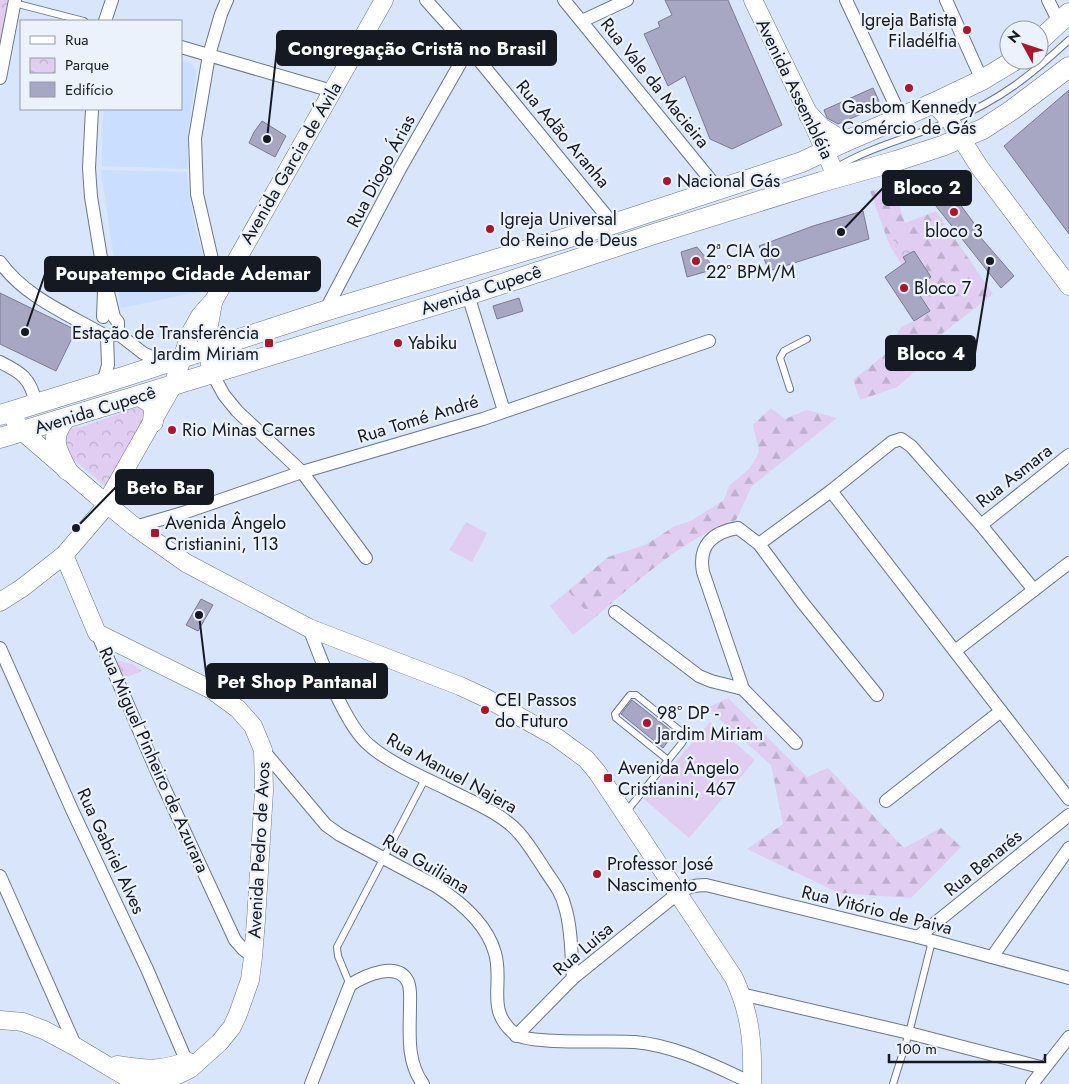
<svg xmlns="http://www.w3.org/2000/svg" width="1069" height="1084" font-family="Jost,sans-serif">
<defs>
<pattern id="forest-firs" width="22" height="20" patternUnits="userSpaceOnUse" patternTransform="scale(1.25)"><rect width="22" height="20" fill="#e0cdf1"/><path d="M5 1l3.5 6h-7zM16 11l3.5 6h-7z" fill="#bfafce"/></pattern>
<pattern id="park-crowns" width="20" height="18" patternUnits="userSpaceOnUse" patternTransform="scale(1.25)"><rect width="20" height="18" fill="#e0cdf1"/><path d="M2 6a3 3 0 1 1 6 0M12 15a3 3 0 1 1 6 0" fill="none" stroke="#bfafce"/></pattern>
</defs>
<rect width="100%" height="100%" fill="#d8e5fa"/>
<g fill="#cadeff">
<path d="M181 61 191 63 196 71 188 132V169L102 166V136L104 109H181Z"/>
<path d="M101 170 186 172 194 223 212 289 121 308Z"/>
</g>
<g fill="url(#forest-firs)">
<path d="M877 190 897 199 905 223 936 211 993 294 934 340 940 350 897 387 860 400 853 380 888 352 901 327 914 321 930 312 889 244 870 191Z"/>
<path d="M771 408 785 419 807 410 837 418 752 486 736 520C685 537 634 584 593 619L568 591 608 557 645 545 675 526 691 521 724 500 729 486 750 468 759 452 753 425Z"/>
<path d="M728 698 807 777 828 768 904 848 941 828 961 847 911 898 839 893 747 849 783 824 771 765 707 708Z"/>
</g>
<g fill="url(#park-crowns)">
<path d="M0 0H10L0 54Z"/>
<path d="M901 233 914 251 903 257 893 240Z"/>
<path d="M141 406 149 410 107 488 64 451 63 432 71 428 82 427Z"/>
<path d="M118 661 133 664 142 671 118 681 112 665Z"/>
</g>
<g fill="#e0cdf1">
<path d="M466 522 487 533 472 562 449 550Z"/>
<path d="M568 591 593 619 573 635 550 606Z"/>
<path d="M710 722 755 760 689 838 644 799Z"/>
</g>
<g fill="#a7a7c3" stroke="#7a7a95">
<path d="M665 0H728L782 125 732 149 710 139 685 76 668 86 644 34 660 27 658 22 672 15Z"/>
<path d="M873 88 879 101 873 109 838 124 827 118 824 110Z"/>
<path d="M1069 90V234L1004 146Z"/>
<path d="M262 121 286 136 275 157 249 143 254 132Z"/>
<path d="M944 182 978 229 975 231 1014 276 1001 288 928 196Z"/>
<path d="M863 211 869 239 769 271 759 246 813 226Z"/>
<path d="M697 247 715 269 687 277 681 252Z"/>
<path d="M914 251 931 277 915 288 930 311 914 321 885 277 906 262 903 257Z"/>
<path d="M0 293 76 330 56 371 0 344Z"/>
<path d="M519 298 523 311 497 319 493 306Z"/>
<path d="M201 599 213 605 198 631 186 625Z"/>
<path d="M632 700 674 733 663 748 621 714Z"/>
</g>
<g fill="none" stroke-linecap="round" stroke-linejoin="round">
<g stroke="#69778f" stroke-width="8">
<g id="lane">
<path d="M14 3 84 21"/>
<path d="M834 169C869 147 912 137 950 121 1000 100 1030 76 1069 40"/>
<path d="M790 389 780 358 784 351 807 339"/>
<path d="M626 812 682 743 685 737 683 733 636 695H630L615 714 616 718 668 760"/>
<path d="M350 985 338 956 337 947 425 779"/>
<path d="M893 1084 909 1033 932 941"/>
</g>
</g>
<g stroke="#69778f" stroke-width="14">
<g id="street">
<path d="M426 0 469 48 613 224"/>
<path d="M564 0 718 189"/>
<path d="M846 0 901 117"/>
<path d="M946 0 982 80"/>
<path d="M1048 0 1059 22"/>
<path d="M105 21 112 0"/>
<path d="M582 21 627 0"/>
<path d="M181 47 332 91"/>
<path d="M0 78 15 0"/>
<path d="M0 262C25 297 68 314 104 335H114L118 329V322L114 317 104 276 91 197 89 168 92 109"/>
<path d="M219 290 197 194 195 138 209 55 221 14 227 0"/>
<path d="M468 295 504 411"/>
<path d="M325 311 401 167 469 48"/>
<path d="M103 317 104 291"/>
<path d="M116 332 143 353 164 363"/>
<path d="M0 362C22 373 30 378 36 403"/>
<path d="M212 373 224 395 237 411 302 472 366 558"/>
<path d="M103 383 108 365 107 336"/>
<path d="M831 491 1069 799"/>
<path d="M981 525 1069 455"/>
<path d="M135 527 186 512 302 472 483 419 709 341"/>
<path d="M759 544 831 491 892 442 901 439 911 446 981 525 1034 590"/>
<path d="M615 612 699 676 711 681 743 689 796 743"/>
<path d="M309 628C321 659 344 724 369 745 388 762 422 777 445 788 468 800 502 813 519 833 529 844 537 858 545 870 553 882 562 893 565 907 572 929 571 955 573 978"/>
<path d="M97 633 157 772 235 940 243 949 253 957"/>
<path d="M0 648 73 812 147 969 189 1067"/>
<path d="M955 651 1069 563"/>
<path d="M743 689 703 572C698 545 713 532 738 528L759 544 802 602 877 695"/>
<path d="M263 750 326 825 340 835 436 886C461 902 487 924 495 953 504 984 485 1010 515 1034 528 1045 613 1040 635 1042 678 1046 714 1066 752 1083"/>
<path d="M886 801 1001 711"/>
<path d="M0 876 76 1047"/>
<path d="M918 937 1069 815"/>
<path d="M992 957 1069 848"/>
<path d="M741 994 909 1033 1044 1068"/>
<path d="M516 1036 573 978 677 894C687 887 694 885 706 885L918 937 1069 978"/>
<path d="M311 1084 350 985C364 976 398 960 408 982 411 989 410 998 410 1005 410 1032 406 1061 423 1084"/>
<path d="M1032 1084 1069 1037"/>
</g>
</g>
<g stroke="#69778f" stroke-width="19">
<g id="secondary">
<path d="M753 0 809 115 837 178"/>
<path d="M934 103 950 121 980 168 1069 286"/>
<path d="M212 373 207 349V336L213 303"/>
<path d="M9 412 23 432 96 495 135 527 186 563 309 628 460 686 486 698 556 737 586 759 597 772 734 978C751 1015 753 1044 752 1084"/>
<path d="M0 602 22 588 64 555 101 512 173 385 191 332 200 316 214 300 384 0"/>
<path d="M0 1020 23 1022 44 1030 76 1047 128 1078 148 1082 165 1081 190 1069 220 1042 232 1027 238 1014 250 980 253 957 256 920 264 791 263 750 253 726 238 709 212 690 97 633 64 555"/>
<path d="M117 1065C145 1069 159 1072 187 1061"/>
</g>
</g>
<g stroke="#69778f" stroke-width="21">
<g id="primary">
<path d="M1039 41 1069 13"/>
<path d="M809 115 821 128 844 142"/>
<path d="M140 396 152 404 154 410 153 422"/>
<path d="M0 415 126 376 325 311 613 224 802 162 844 142 934 103 982 80 1015 60"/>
<path d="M64 420C49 440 57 450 67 470"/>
<path d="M0 438 468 295 651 235 821 182 896 161 942 146 983 129 1012 110 1069 67"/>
</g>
</g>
<use href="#lane" stroke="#fff" stroke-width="6"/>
<use href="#street" stroke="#fff" stroke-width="12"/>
<use href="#secondary" stroke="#fff" stroke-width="18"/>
<use href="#primary" stroke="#fff" stroke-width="20"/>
</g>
<g fill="#ab162c" stroke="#ebf2fc" stroke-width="2">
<circle cx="967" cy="30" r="5"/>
<circle cx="909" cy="88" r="5"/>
<circle cx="667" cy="181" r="5"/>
<circle cx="954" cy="212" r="5"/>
<circle cx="490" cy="229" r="5"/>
<circle cx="696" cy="261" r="5"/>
<circle cx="904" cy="288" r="5"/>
<rect x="264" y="338" width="10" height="10" rx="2.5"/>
<circle cx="398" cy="343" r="5"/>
<circle cx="172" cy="430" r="5"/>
<rect x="150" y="528" width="10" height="10" rx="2.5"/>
<circle cx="485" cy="710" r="5"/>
<circle cx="647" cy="723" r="5"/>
<rect x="603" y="773" width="10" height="10" rx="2.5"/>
<circle cx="597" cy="874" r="5"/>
</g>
<g text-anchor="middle" stroke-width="4.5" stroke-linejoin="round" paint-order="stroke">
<g font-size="18" fill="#141922" stroke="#ebf2fc" text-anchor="start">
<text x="957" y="26" text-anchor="end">Igreja Batista<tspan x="957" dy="21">Filadélfia</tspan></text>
<text x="909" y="113" text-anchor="middle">Gasbom Kennedy<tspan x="909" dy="21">Comércio de Gás</tspan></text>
<text x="677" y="187">Nacional Gás</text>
<text x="500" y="225">Igreja Universal<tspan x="500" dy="21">do Reino de Deus</tspan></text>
<text x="954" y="237" text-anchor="middle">bloco 3</text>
<text x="706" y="257">2ª CIA do<tspan x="706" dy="21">22º BPM/M</tspan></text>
<text x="914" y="294">Bloco 7</text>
<text x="259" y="339" text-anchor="end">Estação de Transferência<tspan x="259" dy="21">Jardim Miriam</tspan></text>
<text x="408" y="349">Yabiku</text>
<text x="182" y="436">Rio Minas Carnes</text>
<text x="165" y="529">Avenida Ângelo<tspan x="165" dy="21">Cristianini, 113</tspan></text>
<text x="495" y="706">CEI Passos<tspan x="495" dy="21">do Futuro</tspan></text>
<text x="657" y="719">98º DP -<tspan x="657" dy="21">Jardim Miriam</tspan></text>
<text x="618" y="774">Avenida Ângelo<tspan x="618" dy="21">Cristianini, 467</tspan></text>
<text x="607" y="870">Professor José<tspan x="607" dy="21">Nascimento</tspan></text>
</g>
<g font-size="18" fill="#141922" stroke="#ebf2fc">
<text transform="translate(655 83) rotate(51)" y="6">Rua Vale da Macieira</text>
<text transform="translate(795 89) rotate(64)" y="6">Avenida Assembléia</text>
<text transform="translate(563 134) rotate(50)" y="6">Rua Adão Aranha</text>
<text transform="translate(291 163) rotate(-60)" y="6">Avenida Garcia de Ávila</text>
<text transform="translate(381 171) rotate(-62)" y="6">Rua Diogo Árias</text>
<text transform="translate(481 290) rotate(-18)" y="6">Avenida Cupecê</text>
<text transform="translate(95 410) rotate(-17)" y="6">Avenida Cupecê</text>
<text transform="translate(418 419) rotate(-17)" y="6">Rua Tomé André</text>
<text transform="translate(1014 476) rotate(-38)" y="6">Rua Asmara</text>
<text transform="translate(154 760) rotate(66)" y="6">Rua Miguel Pinheiro de Azurara</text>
<text transform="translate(452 773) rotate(29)" y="6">Rua Manuel Najera</text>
<text transform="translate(259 850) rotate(-87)" y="6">Avenida Pedro de Avos</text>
<text transform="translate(111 851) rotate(65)" y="6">Rua Gabriel Alves</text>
<text transform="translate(983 863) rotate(-39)" y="6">Rua Benarés</text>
<text transform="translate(426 864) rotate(31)" y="6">Rua Guiliana</text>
<text transform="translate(877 910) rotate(14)" y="6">Rua Vitório de Paiva</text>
<text transform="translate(583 949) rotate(-40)" y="6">Rua Luísa</text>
</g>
</g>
<path fill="none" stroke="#141922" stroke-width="2" d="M267 139L277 48M841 232L883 188M25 332L45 274M990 261L975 353M76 528L116 487M199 615L207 681"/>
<g fill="#141922" stroke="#ebf2fc" stroke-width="2">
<circle cx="267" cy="139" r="5"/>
<circle cx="841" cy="232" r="5"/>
<circle cx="25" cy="332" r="5"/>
<circle cx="990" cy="261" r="5"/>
<circle cx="76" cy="528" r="5"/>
<circle cx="199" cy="615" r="5"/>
</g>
<g fill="#141922" stroke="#141922" stroke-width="2">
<rect x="277" y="31" width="279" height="34" rx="5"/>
<rect x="883" y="171" width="88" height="34" rx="5"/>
<rect x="45" y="257" width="275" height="34" rx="5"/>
<rect x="886" y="336" width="89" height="34" rx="5"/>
<rect x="116" y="470" width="97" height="34" rx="5"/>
<rect x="207" y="664" width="180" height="34" rx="5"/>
</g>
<g font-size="19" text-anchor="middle" font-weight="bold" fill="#fff">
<text x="417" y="55">Congregação Cristã no Brasil</text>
<text x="927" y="194">Bloco 2</text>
<text x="183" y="280">Poupatempo Cidade Ademar</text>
<text x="931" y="360">Bloco 4</text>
<text x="165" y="494">Beto Bar</text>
<text x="297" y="688">Pet Shop Pantanal</text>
</g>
<rect x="20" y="20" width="162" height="90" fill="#ebf2fc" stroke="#959ba5"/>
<rect x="30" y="36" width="25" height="8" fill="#ffffff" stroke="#959ba5"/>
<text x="65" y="45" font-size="15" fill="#141922">Rua</text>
<rect x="30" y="58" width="25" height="15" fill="url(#park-crowns)" stroke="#959ba5"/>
<text x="65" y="70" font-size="15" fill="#141922">Parque</text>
<rect x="30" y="82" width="25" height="15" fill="#a7a7c3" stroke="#959ba5"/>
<text x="65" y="95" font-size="15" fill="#141922">Edifício</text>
<g transform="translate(1024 45) rotate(310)"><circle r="24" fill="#ebf2fc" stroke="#959ba5"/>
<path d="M0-4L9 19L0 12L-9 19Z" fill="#ab162c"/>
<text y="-8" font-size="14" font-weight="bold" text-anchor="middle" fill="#141922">N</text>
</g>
<path d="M889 1054v8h156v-8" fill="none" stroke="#141922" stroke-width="2.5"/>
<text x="896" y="1054" font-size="15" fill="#141922" stroke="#ebf2fc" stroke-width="4" paint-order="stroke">100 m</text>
</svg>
